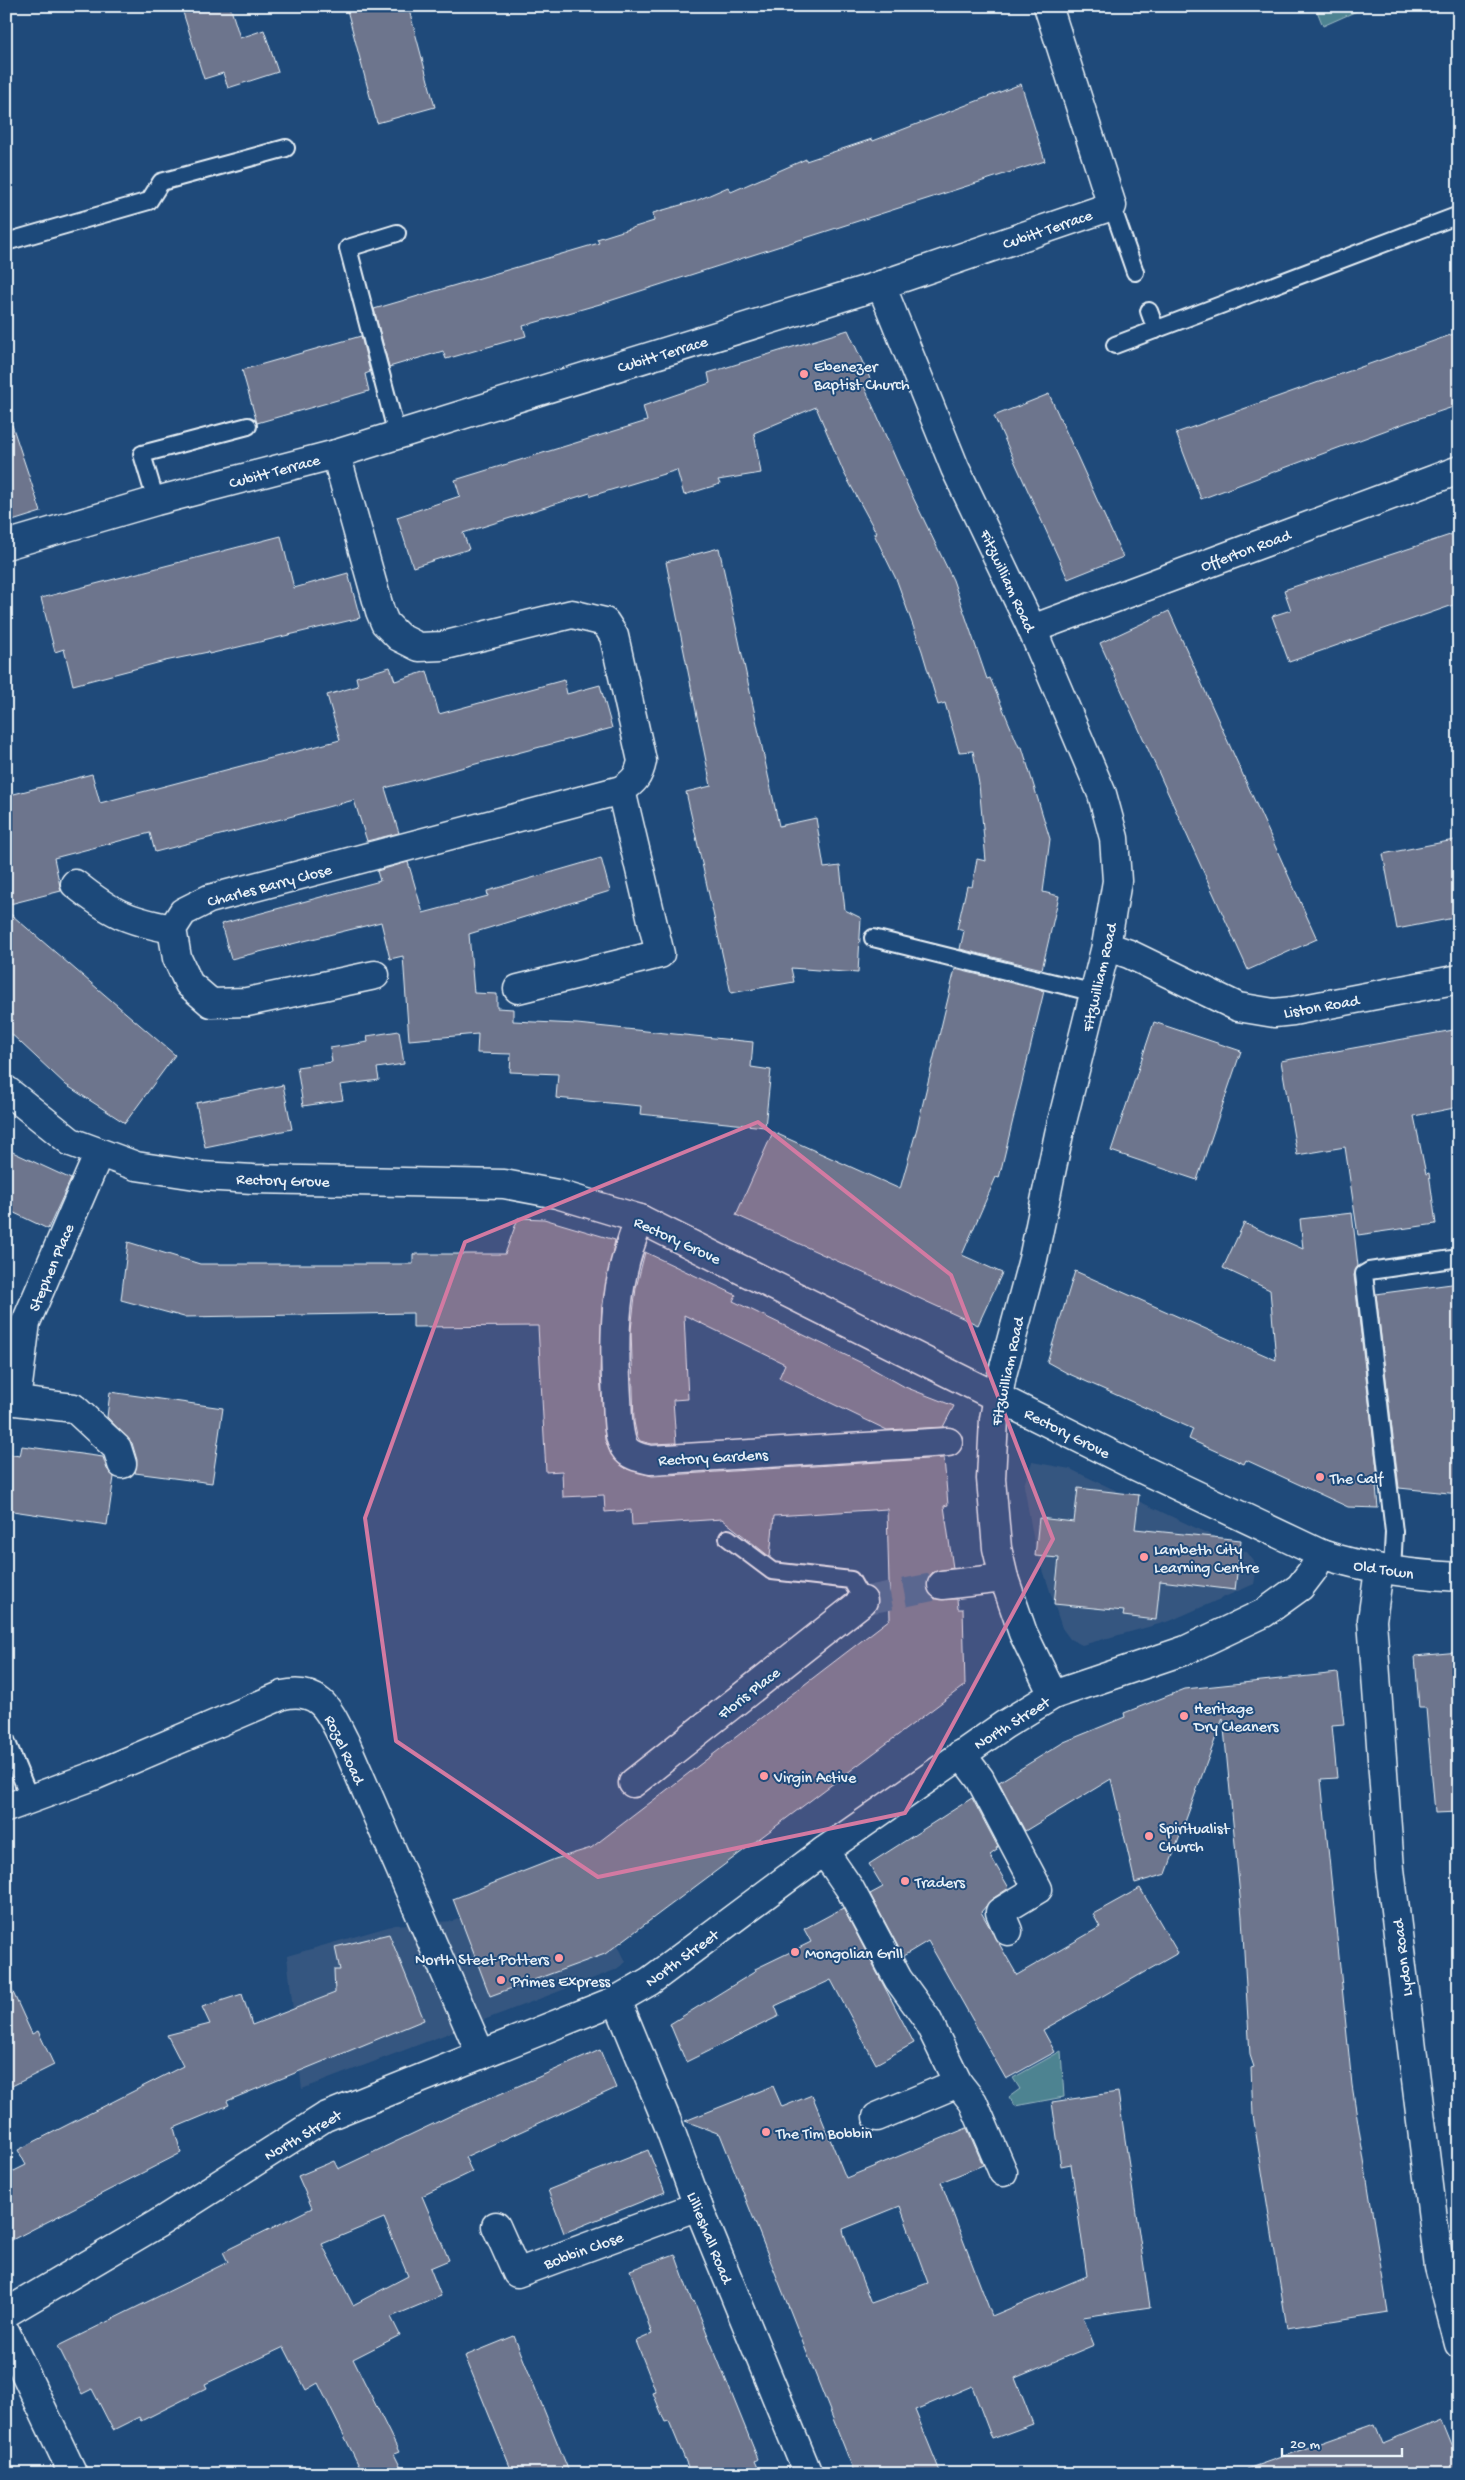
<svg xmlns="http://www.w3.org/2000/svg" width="1465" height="2480" font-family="'Gochi Hand',sans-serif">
<rect width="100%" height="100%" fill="#1f4a7a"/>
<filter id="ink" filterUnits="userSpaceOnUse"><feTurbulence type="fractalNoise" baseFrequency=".02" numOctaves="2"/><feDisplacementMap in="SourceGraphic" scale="10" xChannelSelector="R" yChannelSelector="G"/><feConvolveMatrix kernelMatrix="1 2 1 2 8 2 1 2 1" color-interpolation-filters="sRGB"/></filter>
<g filter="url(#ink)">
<g fill="#365780">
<path d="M1032 1462 1070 1469 1247 1552 1257 1566 1254 1584 1170 1621 1082 1645 1070 1639 1062 1628 1034 1542 1024 1485Z"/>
<path d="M582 1871 626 1962 615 1970 302 2089 287 1956 395 1925 453 1921Z"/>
</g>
<g fill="#4e8391" stroke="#9bbac4">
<path d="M1315 6H1368L1323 26Z"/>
<path d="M1061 2051 1064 2097 1015 2106 1009 2097 1020 2089 1013 2078Z"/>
</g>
<g fill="#6d758d" stroke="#e8f1f8" fill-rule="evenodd">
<path d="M181 6H230L240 38 264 30 278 72 228 88 223 73 204 79Z"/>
<path d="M346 6H408L435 107 377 123Z"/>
<path d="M1021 84 1045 161 600 304 523 326 526 336 446 359 443 351 389 367 374 309 599 243 597 239 654 221 653 213 698 200 728 187 731 192 806 159V161L872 139 873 141Z"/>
<path d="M848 330 872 383 864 386 909 489 953 580 987 679 990 678 1019 747H1022L1050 839 1043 892 1059 896 1042 969 960 949 964 931 957 929 967 886 972 887 977 859 986 861 979 784 973 751 959 752 945 703 938 705 922 651 897 581 874 534H877L844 473 816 407 754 433 761 473 718 480 720 484 684 495 677 470 591 496 590 493 463 533 469 549 413 567 397 517 460 496 455 480 647 421 643 406 710 383 708 373Z"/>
<path d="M1459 332V405L1408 422 1201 499 1176 433Z"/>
<path d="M361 336 370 372 365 374 369 391 257 423 242 370Z"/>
<path d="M1049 394 1123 557 1068 579 994 416Z"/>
<path d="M12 425 41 512 6 523V426Z"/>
<path d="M1459 532V603L1289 662 1272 616 1291 610 1284 590Z"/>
<path d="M281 536 294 588 348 573 360 618 209 654 208 652 165 661 73 685 64 649 55 652 41 598Z"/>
<path d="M719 548 779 826 816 818 824 868 840 866 845 910 861 918 858 973 791 968 794 982 731 993 686 792 711 786 666 562Z"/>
<path d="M1169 611 1317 939 1248 970 1100 643Z"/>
<path d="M390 667 395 681 427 671 439 714 564 680 567 694 600 685 612 728 385 788 399 833 367 841 354 800 155 852 150 833 54 858 61 891 6 905V796L92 774 100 803 340 740 327 695 358 686 356 677Z"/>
<path d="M1459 839V917L1397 929 1383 854Z"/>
<path d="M601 858 610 891 469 934 474 993 497 994V1008L513 1009V1021L577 1024 753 1042 751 1067 771 1070 765 1127 640 1114 641 1106 556 1098 558 1074 510 1072 511 1054 477 1053 478 1034 409 1040 403 956 390 959 381 922 231 959 221 924 380 881 377 871 408 862 423 913 488 896 487 891Z"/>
<path d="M6 910 175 1055 125 1123 66 1085 6 1029Z"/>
<path d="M955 969 1044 991 999 1178 996 1177 962 1255 1002 1273 978 1325 736 1215 773 1132 900 1189 917 1128Z"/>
<path d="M1154 1022 1241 1051 1197 1180 1111 1151Z"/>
<path d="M1459 1029V1107L1414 1116 1426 1174 1429 1173 1436 1224 1358 1235 1345 1147 1297 1155 1281 1061Z"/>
<path d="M399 1031 404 1064 377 1068 379 1080 340 1085 343 1100 303 1106 297 1067 332 1062 330 1048 368 1042 367 1036Z"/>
<path d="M283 1085 292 1129 205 1147 196 1103Z"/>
<path d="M6 1149 71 1179 48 1229 6 1209Z"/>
<path d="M1352 1213 1358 1266 1354 1275 1379 1486H1376L1378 1508 1348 1507 1246 1460 1244 1464 1189 1439 1193 1429 1067 1373 1047 1362 1075 1271 1276 1360 1270 1290 1223 1268 1244 1223 1303 1249 1300 1219Z"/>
<path d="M518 1218 544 1219 615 1240 602 1305 600 1375 605 1440 612 1456 625 1468 652 1476 944 1458 948 1505 944 1506 953 1568 933 1572 928 1578 926 1586 929 1594 935 1599H957L958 1609H963L965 1685 605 1954 490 1996 453 1899 555 1859 591 1848 890 1619 887 1509 774 1516 770 1557 722 1519 632 1525 631 1510 605 1512 604 1495 563 1497 562 1471 546 1472 538 1326 413 1327V1313L184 1317 121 1300 128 1242 200 1264H413V1254H505Z"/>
<path d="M645 1252 736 1295 733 1301 864 1364 905 1387 954 1406 943 1427 887 1430 779 1378 785 1364 684 1315 688 1399 673 1400 676 1443 652 1444 640 1441 637 1436 634 1422 631 1330 636 1288Z"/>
<path d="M1459 1283V1494L1399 1488 1376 1294Z"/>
<path d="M110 1392 223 1408 212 1483 135 1473 137 1460 132 1443 107 1417Z"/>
<path d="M22 1446 103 1457 107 1469 114 1477 107 1525 6 1510V1454L20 1456Z"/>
<path d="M1078 1488 1139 1495 1135 1529 1241 1540 1235 1590 1160 1581 1156 1620 1123 1616 1124 1611 1054 1604 1059 1558 1035 1556 1039 1518 1074 1522Z"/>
<path d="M1459 1652V1812L1435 1813 1426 1708H1419L1415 1656Z"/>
<path d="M1338 1673 1344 1724 1332 1725 1337 1778 1321 1779 1352 2085 1388 2312 1287 2328 1253 2115 1251 2068 1254 2067 1250 2055 1242 1917 1223 1718 1166 1874 1135 1883 1111 1779 1025 1831 999 1782 1064 1742 1125 1717 1124 1713 1185 1689Z"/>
<path d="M972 1798 998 1847 996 1848 997 1850 990 1855 1009 1888 992 1899 981 1912 1017 1975 1100 1927 1093 1914 1140 1888 1178 1953 1043 2030 1055 2052 1006 2079 928 1941 903 1956 870 1894 883 1887 869 1864Z"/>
<path d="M843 1908 914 2043 876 2064 831 1980 775 2006 779 2016 686 2062 670 2024 756 1971 755 1969 811 1942 804 1929Z"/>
<path d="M389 1934 424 2020 227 2101 229 2105 174 2128 181 2153 6 2243V2175L26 2165 18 2150 183 2066 167 2035 210 2024 202 2007 242 1994 252 2025 335 1993 334 1970H340L335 1947Z"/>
<path d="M6 1977 32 2034 38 2031 54 2065 6 2089Z"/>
<path d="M600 2050 616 2088 465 2157 472 2172 422 2196 449 2260 430 2268 441 2296 391 2317 400 2335 353 2359 399 2452 394 2454 404 2474H363L318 2383 306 2390 284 2347 205 2384 207 2388 141 2421 139 2417 113 2430 92 2389 82 2394 58 2346 228 2262 223 2252 312 2208 298 2176 334 2161 338 2169 450 2116ZM384 2218 408 2276 353 2305 322 2244Z"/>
<path d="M773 2086 782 2107 812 2095 846 2178 967 2128 983 2165 941 2182 992 2316 1087 2276 1071 2164 1061 2166 1052 2102 1118 2092 1150 2307 1083 2317 1094 2345 1015 2378 1033 2424 992 2439 972 2386 915 2410 941 2474H855L720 2134 685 2121ZM900 2206 928 2283 871 2303 844 2234 843 2229Z"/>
<path d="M648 2150 665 2192 564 2233 548 2190Z"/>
<path d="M675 2254 692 2302 694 2301 758 2459 755 2461 761 2474H691L669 2421 665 2422 653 2393 656 2392 636 2341 652 2334 630 2270Z"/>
<path d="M514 2336 570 2474H513L465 2356Z"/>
<path d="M1441 2420 1459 2464V2474H1248L1247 2469 1375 2424 1383 2444Z"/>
</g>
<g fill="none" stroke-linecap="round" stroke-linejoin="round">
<path stroke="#3d638d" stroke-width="28" stroke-dasharray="28 14" stroke-linecap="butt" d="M863 1601 942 1585"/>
<g stroke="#e8f1f8" stroke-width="20">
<g id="lane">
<path d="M1112 206 1135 272"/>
<path d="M397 233 348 248 397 435"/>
<path d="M6 242 149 201 161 182 286 148"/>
<path d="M1149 311 1156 330"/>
<path d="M1115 345 1459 215"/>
<path d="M156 501 142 454 248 426"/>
<path d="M873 938 1095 993"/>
<path d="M728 1538 772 1571 851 1580 863 1601"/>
<path d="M1392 1571 1394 1532 1364 1274 1369 1271 1459 1258"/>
<path d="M6 1740 30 1799"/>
</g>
</g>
<g stroke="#e8f1f8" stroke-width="31">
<g id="street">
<path d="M881 285 955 468 1032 629 1102 794 1114 838 1117 881 1106 946 1059 1134 1033 1259 1002 1375 994 1419 991 1479 997 1548 1004 1578 1023 1633 1053 1695"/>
<path d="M336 454 380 611 385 623 399 637 419 647 442 646 572 614 605 622 614 636 642 761C639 776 634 782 621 790L209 899 183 912 172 929 177 958 189 984 211 1003 247 1002 375 975"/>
<path d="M6 545 156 501 336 454 397 435 881 285 1112 206 1048 6"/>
<path d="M1032 629 1459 470"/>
<path d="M75 884C111 913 126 920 172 929"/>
<path d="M1106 946 1129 954 1238 1007 1274 1013 1293 1011 1459 979"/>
<path d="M518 989 660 954 621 790"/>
<path d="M6 1090 71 1142 136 1166 202 1176 253 1179 504 1184 557 1194 640 1219 1127 1462 1321 1554"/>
<path d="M99 1153 26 1322 16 1401 74 1408 117 1448 122 1464"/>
<path d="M640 1219C614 1279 613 1334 617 1398 618 1414 617 1433 624 1447 630 1457 642 1458 651 1460L948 1442"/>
<path d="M1379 1570 1372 1620 1390 1869 1439 2267 1459 2344"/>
<path d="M942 1585 1004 1578"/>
<path d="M961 1754 980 1779 1038 1889 1000 1912 1008 1931"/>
<path d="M633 1783 863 1601"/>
<path d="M6 1808 96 1775 283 1695C322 1687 330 1713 345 1742L481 2055"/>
<path d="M824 1851 850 1889 898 1979 927 2019 958 2083 973 2102 1003 2172"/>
<path d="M617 2000 668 2124 698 2206 808 2474"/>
<path d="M877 2117 958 2083"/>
<path d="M496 2226 517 2273 698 2206"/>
<path d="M6 2333 73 2474"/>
</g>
</g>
<g stroke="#e8f1f8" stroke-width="31">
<path id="secondary" d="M6 2313 157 2224 325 2117 617 2000 650 1981 824 1851 1004 1725 1053 1695 1186 1650 1264 1613 1300 1587 1313 1570 1321 1554C1366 1569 1411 1574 1459 1577"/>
</g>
<use href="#lane" stroke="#1f4a7a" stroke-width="16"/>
<use href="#street" stroke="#1f4a7a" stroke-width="28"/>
<use href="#secondary" stroke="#1f4a7a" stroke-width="28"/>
</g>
</g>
<path fill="#d37aa2" fill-opacity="0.2" stroke="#d37aa2" stroke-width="4" stroke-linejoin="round" d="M758 1122 951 1275 1053 1539 905 1813 598 1877 396 1741 365 1518 465 1242Z"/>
<g fill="#ff9aa2" stroke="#1f4a7a" stroke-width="2">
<circle cx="804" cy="374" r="5"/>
<circle cx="1320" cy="1477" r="5"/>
<circle cx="1144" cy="1557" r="5"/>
<circle cx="1184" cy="1716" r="5"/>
<circle cx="764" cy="1776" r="5"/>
<circle cx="1149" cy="1836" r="5"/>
<circle cx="905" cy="1881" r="5"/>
<circle cx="795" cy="1952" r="5"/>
<circle cx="559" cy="1958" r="5"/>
<circle cx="501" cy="1980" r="5"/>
<circle cx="766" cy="2132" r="5"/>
</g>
<g text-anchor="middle" stroke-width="4" stroke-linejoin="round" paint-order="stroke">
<g font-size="16" fill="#e8f1f8" stroke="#1f4a7a">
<text transform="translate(1047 228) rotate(-19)" y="6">Cubitt Terrace</text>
<text transform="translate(662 353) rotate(-17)" y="6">Cubitt Terrace</text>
<text transform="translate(274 470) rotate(-15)" y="6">Cubitt Terrace</text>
<text transform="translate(1245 549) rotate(-20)" y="6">Offerton Road</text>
<text transform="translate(1009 580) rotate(65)" y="6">Fitzwilliam Road</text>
<text transform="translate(269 884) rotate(-15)" y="6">Charles Barry Close</text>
<text transform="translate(1098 977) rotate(-77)" y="6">Fitzwilliam Road</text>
<text transform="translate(1321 1005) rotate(-10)" y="6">Liston Road</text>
<text transform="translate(283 1179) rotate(2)" y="6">Rectory Grove</text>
<text transform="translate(678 1239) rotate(25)" y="6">Rectory Grove</text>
<text transform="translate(50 1267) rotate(-67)" y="6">Stephen Place</text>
<text transform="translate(1006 1371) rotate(-78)" y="6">Fitzwilliam Road</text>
<text transform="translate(1068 1432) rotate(27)" y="6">Rectory Grove</text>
<text transform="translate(713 1456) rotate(-3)" y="6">Rectory Gardens</text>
<text transform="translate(1384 1568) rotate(9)" y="6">Old Town</text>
<text transform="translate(748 1692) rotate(-38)" y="6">Floris Place</text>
<text transform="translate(1011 1722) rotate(-32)" y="6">North Street</text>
<text transform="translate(346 1749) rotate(65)" y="6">Rozel Road</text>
<text transform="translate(681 1957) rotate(-36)" y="6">North Street</text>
<text transform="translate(1401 1958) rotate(-97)" y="6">Lydon Road</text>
<text transform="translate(302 2134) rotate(-30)" y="6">North Street</text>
<text transform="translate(711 2237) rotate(68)" y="6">Lillieshall Road</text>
<text transform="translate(583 2249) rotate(-20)" y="6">Bobbin Close</text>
</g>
<g font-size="16" fill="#e8f1f8" stroke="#1f4a7a" text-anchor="start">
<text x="814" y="371">Ebenezer<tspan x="814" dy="18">Baptist Church</tspan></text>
<text x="1330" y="1483">The Calf</text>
<text x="1154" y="1554">Lambeth City<tspan x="1154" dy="18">Learning Centre</tspan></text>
<text x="1194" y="1713">Heritage<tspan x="1194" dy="18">Dry Cleaners</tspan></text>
<text x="774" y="1782">Virgin Active</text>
<text x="1159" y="1833">Spiritualist<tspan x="1159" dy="18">Church</tspan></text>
<text x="915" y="1887">Traders</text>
<text x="805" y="1958">Mongolian Grill</text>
<text x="549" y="1964" text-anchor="end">North Steet Potters</text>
<text x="511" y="1986">Primes Express</text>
<text x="776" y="2138">The Tim Bobbin</text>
</g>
</g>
<rect width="1465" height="2480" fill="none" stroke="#1f4a7a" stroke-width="25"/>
<rect x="12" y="12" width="1440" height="2455" fill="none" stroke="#e8f1f8" stroke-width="2" filter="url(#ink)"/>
<path d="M1282 2448v8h120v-8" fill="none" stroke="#e8f1f8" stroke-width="2.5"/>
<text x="1290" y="2448" font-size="15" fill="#e8f1f8" stroke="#1f4a7a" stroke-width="4" paint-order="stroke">20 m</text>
</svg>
